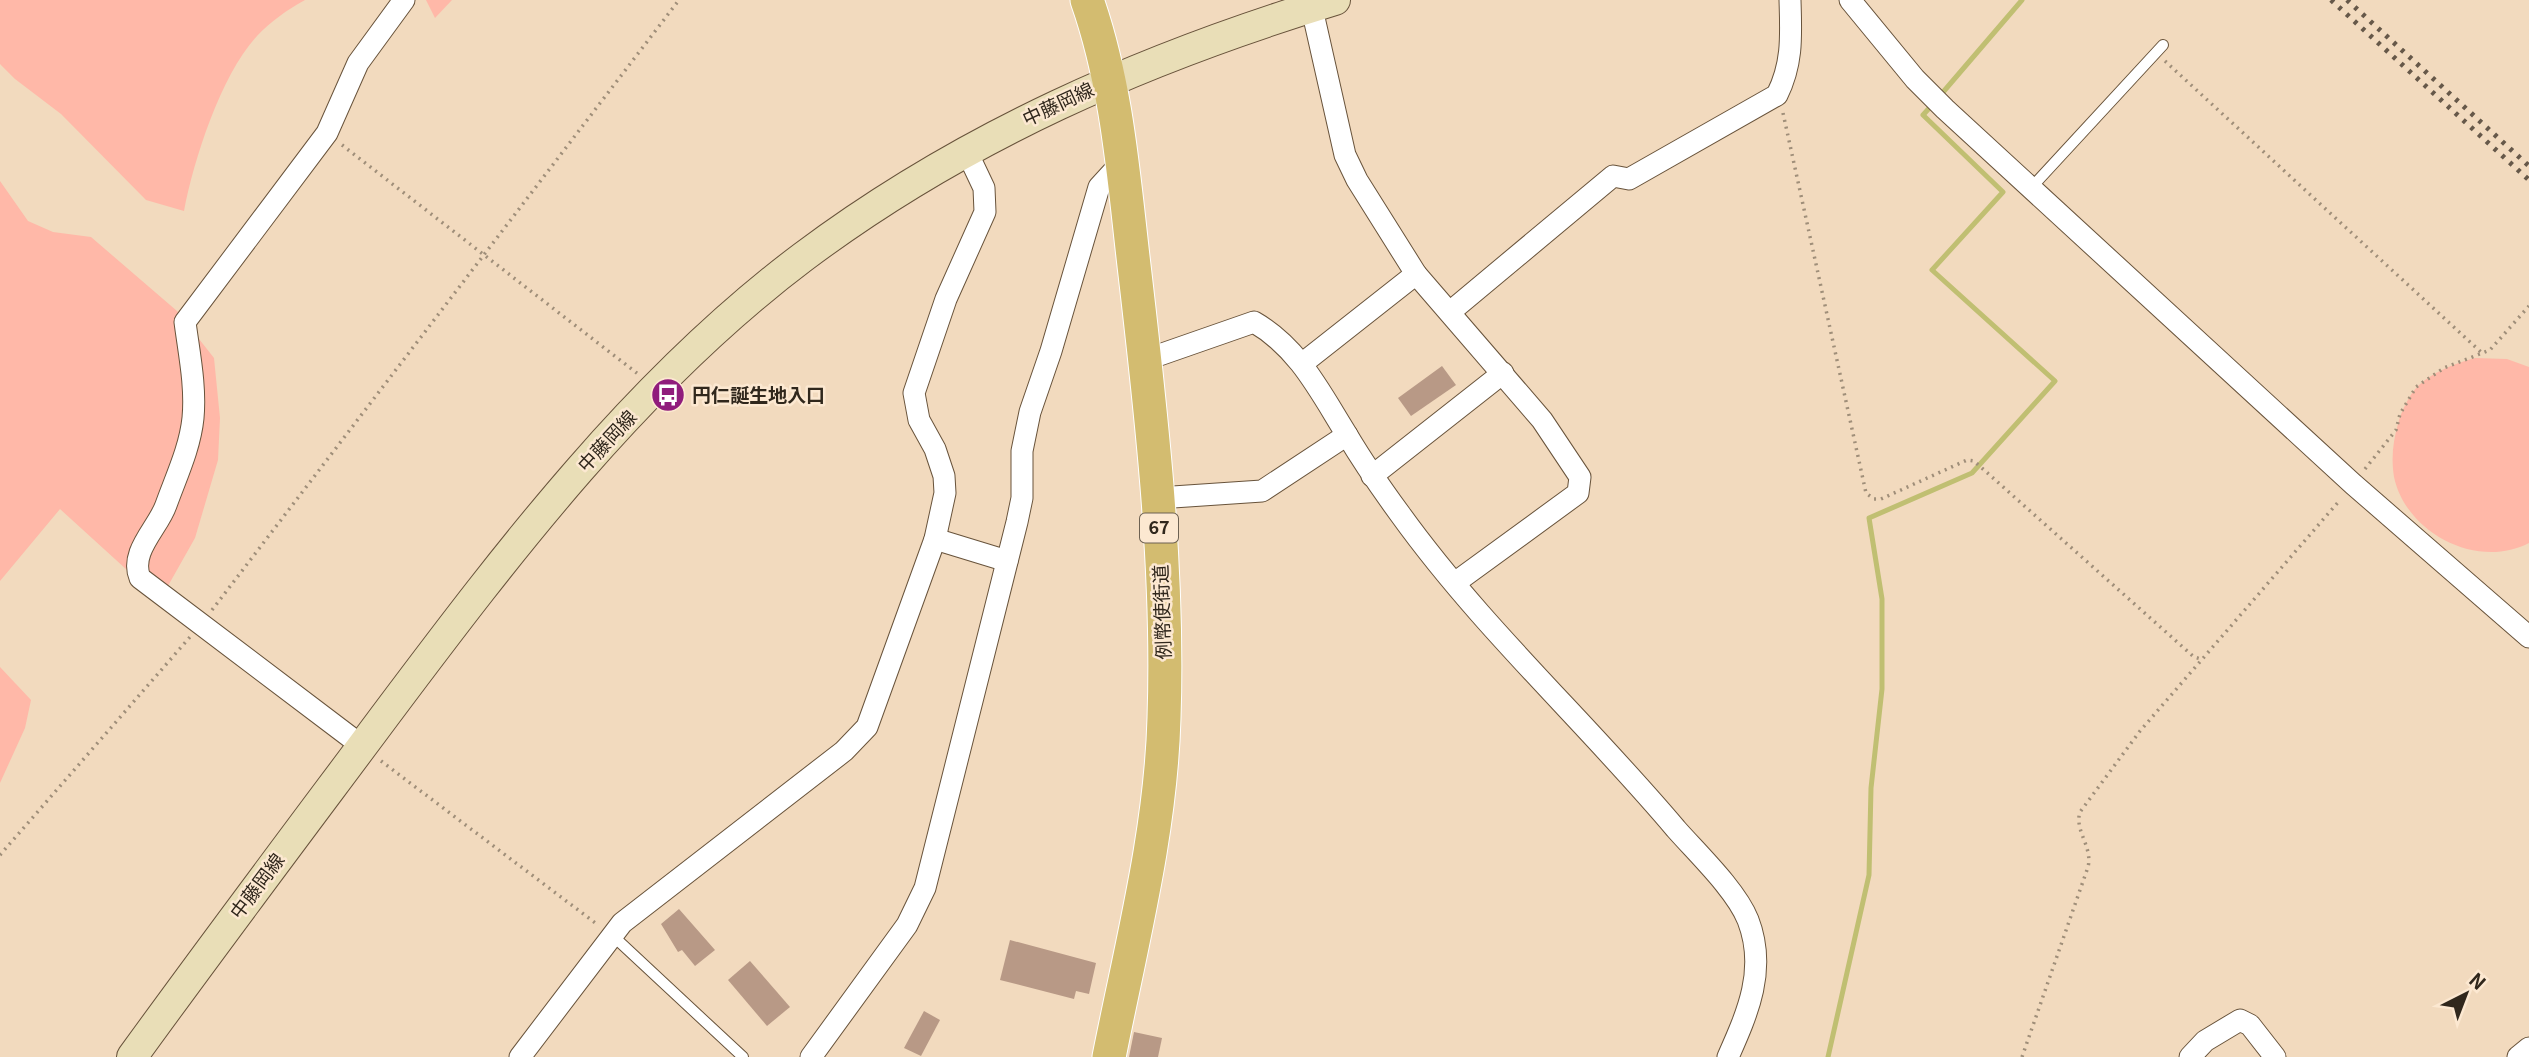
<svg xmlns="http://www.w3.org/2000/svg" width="2529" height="1057" font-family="Georgia,'Noto Sans JP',serif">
<rect width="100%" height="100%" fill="#f2dabe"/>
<g fill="#ffb8a8">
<path d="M0 0H305C287 10 271 21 257 36 221 75 194 159 184 211L146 200 61 114 15 79 0 64Z"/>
<path d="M426 0H452L435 18Z"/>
<path d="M0 181 28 221 53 232 91 237 177 311 214 358 220 418 218 460 195 538 160 600 60 509 0 581Z"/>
<path d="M2475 358 2507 359 2529 367V543C2477 570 2406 533 2394 477 2391 458 2393 441 2398 424 2401 412 2409 395 2418 386 2434 371 2454 364 2475 358Z"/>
<path d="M0 667 31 700 25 728 0 783Z"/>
</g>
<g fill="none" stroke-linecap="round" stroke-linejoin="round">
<g stroke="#c0bf72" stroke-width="5">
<path d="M1938 98 2022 0"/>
<path d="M1828 1057 1869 875 1871 788 1882 689V599L1869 518 1972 473 2055 381 1932 270 2003 192 1923 115 1932 105"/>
</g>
</g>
<g fill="#b89986">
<path d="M1442 366 1456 385 1411 416 1398 398Z"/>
<path d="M679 909 715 950 695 966 682 950 678 952 661 924Z"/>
<path d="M1010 940 1096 963 1089 994 1076 991 1074 999 1000 980Z"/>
<path d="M750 961 790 1007 767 1026 728 980Z"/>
<path d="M924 1011 940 1020 921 1056 904 1048Z"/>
<path d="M1134 1032 1162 1038 1158 1057H1129Z"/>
</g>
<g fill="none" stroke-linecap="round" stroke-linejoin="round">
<g stroke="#68533b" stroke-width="12">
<g id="service">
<path d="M2031 188 2163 45"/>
<path d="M611 934 743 1057"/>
</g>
</g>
<g stroke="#68533b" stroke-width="23">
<g id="minor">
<path d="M1310 0 1345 155 1357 180 1416 274 1542 420 1580 477 1578 493 1456 582"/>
<path d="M1850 0 1915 79 1945 109 2353 484 2529 637"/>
<path d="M1450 312 1613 176 1629 179 1777 95C1793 63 1791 35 1790 0"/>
<path d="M1145 360 1254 322C1299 348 1320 392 1347 435 1363 462 1381 488 1400 514 1482 628 1586 722 1676 829 1698 854 1736 890 1748 920 1767 969 1748 1012 1728 1057"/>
<path d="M1303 363 1416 274"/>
<path d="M1372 476 1503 373"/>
<path d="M1158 498 1262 491 1347 435"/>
<path d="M935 539 1007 561"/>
<path d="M362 746 140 578C129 552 158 528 166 505 176 477 190 448 193 418 196 386 189 353 185 322L327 133 358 63 404 0"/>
<path d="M520 1057 622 923 844 751 867 727 935 539 945 493 944 476 935 449 919 420 914 393 946 299 985 212 984 188 966 150"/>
<path d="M811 1057 907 925 925 888 1017 522 1022 498V451L1030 412 1051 351 1099 187 1121 163"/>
<path d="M2190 1057 2205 1041 2240 1020 2250 1025 2275 1057"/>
<path d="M2518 1057 2529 1048"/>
</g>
</g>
<g stroke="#68533b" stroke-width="32">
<path id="secondary" d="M132 1057C216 941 302 827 387 713 510 549 638 381 803 257 963 137 1144 58 1335 0"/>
</g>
<g stroke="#fff" stroke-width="35">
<path id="primary" d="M1087 0C1118 88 1124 182 1135 274 1152 420 1169 572 1164 718 1161 832 1131 946 1109 1057"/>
</g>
<g stroke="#9f8e79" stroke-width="3.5" stroke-dasharray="2 5" stroke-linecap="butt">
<path d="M2165 61 2482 353"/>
<path d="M1783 113 1866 493 1874 499H1881L1967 460 1974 461 2194 657 2201 659"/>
<path d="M342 145 638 374"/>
<path d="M2365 469 2396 430 2400 414 2416 387 2444 368 2490 350 2529 306"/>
<path d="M212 610 679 0"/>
<path d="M381 761 598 925"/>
<path d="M0 855 190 637"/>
<path d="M2022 1057 2088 867C2093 847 2074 830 2080 812L2140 731 2340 500"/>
</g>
<use href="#service" stroke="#fff" stroke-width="10"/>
<use href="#minor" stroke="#fff" stroke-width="21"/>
<use href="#secondary" stroke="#e9deb7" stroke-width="30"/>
<use href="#primary" stroke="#d3bc70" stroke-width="33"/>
<g stroke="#665849" stroke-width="5" stroke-dasharray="3.5 7" stroke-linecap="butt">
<path d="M2331 0 2529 180"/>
<path d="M2347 0 2529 166"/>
</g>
</g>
<defs>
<g id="bus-disc" transform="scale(1.75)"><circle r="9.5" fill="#901c7c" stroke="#fce8d1"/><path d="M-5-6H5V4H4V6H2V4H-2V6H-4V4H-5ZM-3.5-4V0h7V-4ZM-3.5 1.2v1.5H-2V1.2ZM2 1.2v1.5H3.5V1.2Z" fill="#fff"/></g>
</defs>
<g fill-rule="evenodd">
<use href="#bus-disc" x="668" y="395"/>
</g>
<g text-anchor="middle" stroke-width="5" stroke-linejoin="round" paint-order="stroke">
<rect fill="#fce8d1" stroke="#6d6152" stroke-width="2" x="1140" y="513.5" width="38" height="29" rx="5"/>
<g font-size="18" font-weight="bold" fill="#30271c">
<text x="1159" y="534">67</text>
</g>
<g font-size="19" fill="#30271c" stroke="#fce8d1">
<text transform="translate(1058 104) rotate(-25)" y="7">中藤岡線</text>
<text transform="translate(607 441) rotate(-47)" y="7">中藤岡線</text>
<text transform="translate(1162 612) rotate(-92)" y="7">例幣使街道</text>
<text transform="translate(257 886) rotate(-53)" y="7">中藤岡線</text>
</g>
<g font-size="19" font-weight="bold" fill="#30271c" stroke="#fce8d1" text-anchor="start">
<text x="692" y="402">円仁誕生地入口</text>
</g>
</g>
<g transform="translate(2466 994) rotate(42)" stroke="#fce8d1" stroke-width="5" paint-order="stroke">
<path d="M0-5L12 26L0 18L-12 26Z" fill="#30271c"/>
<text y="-10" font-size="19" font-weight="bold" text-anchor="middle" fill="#30271c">N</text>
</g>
</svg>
